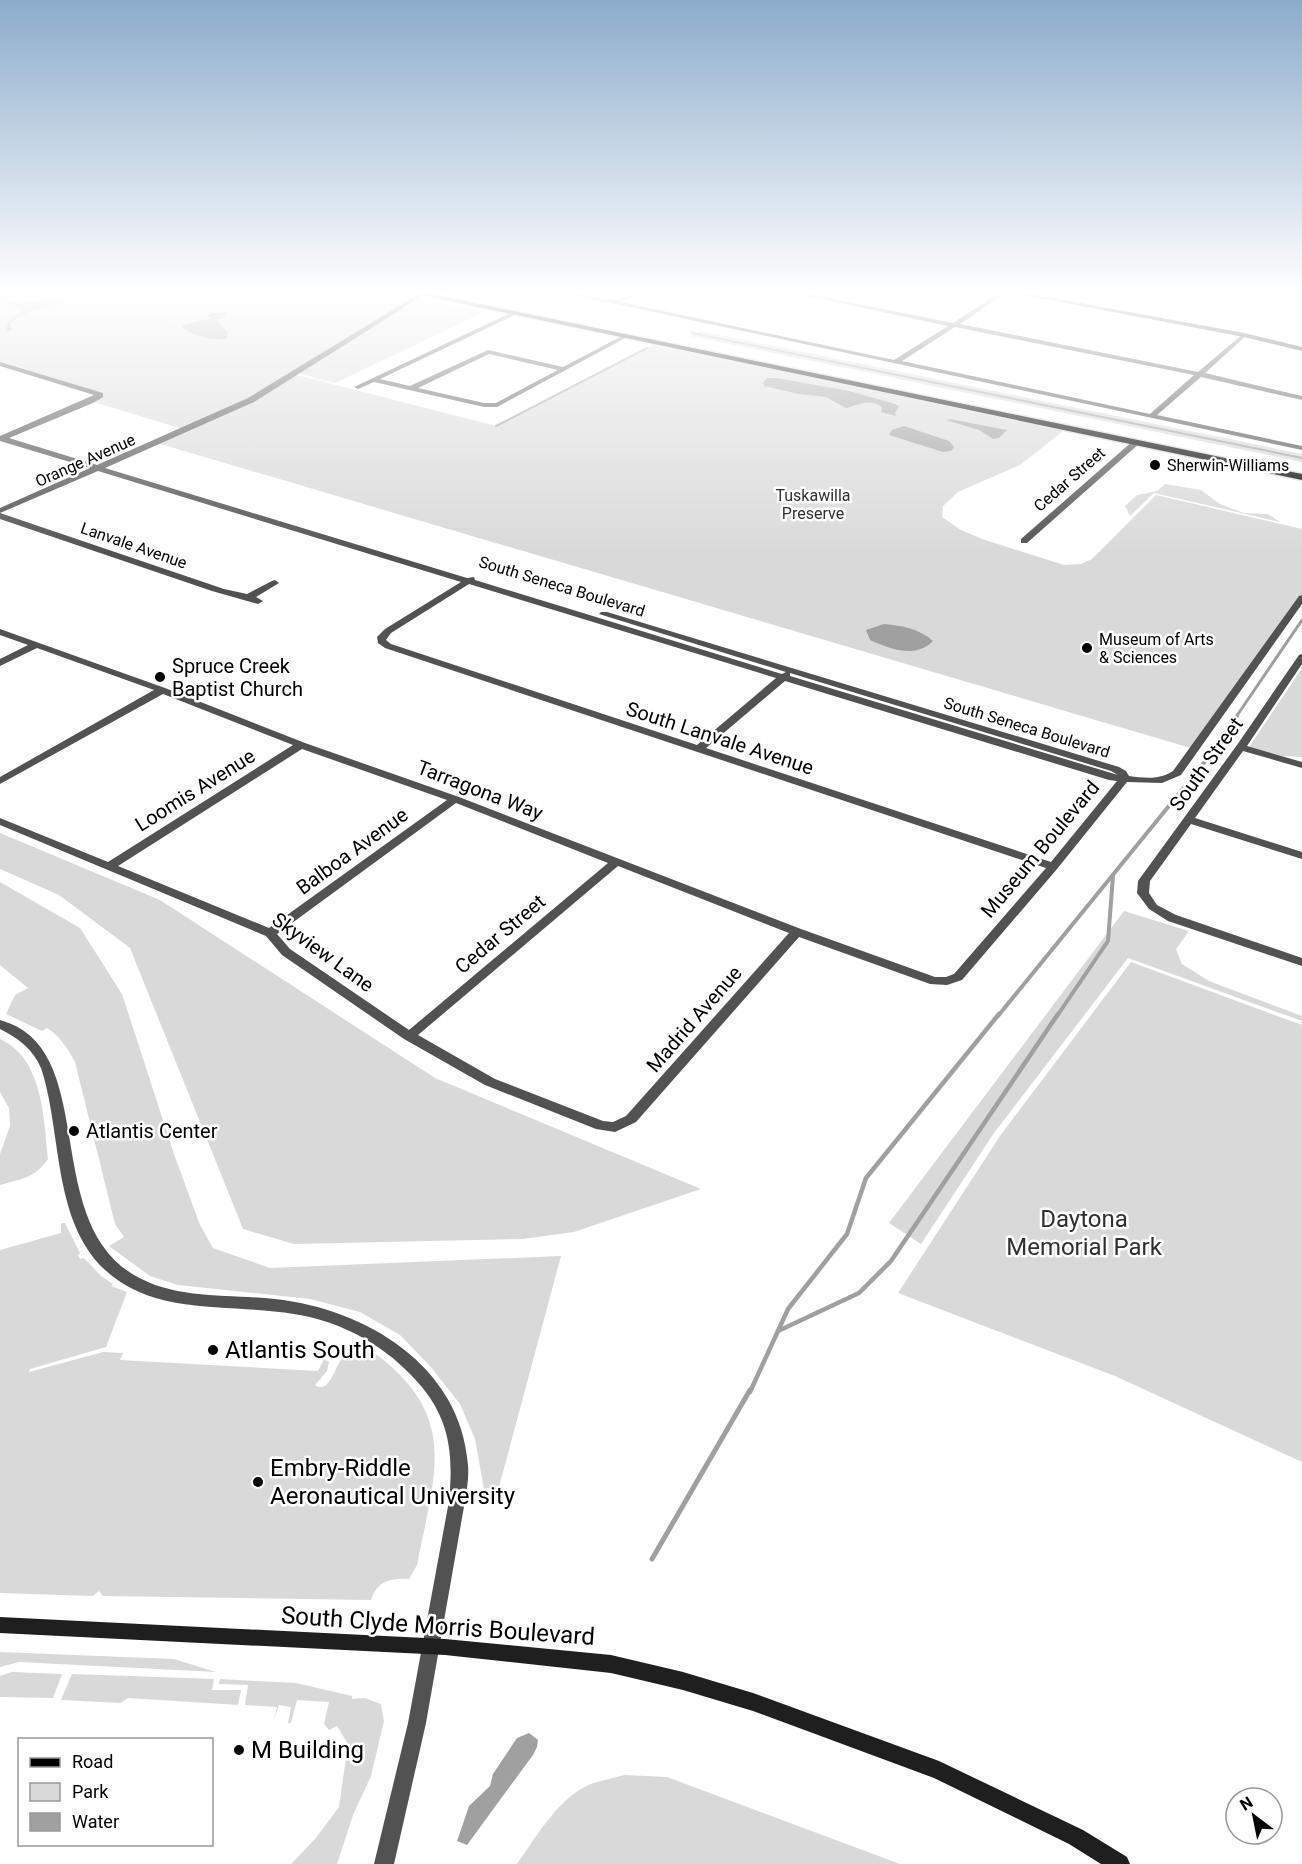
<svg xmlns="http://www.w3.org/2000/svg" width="1302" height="1864" font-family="Roboto,sans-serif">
<rect width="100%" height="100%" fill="#fff"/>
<g fill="#d9d9d9">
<path d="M0 291H406L422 294 293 374 496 426 657 343 1067 428 1020 465 958 492 943 506 942 517 961 530 982 539 1064 565 1081 564 1092 559 1156 495 1302 529V598L1194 749 157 443 186 430 90 401 100 395 0 364Z"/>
<path d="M421 298 485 312 335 383 297 373Z"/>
<path d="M701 331 1302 454V462L690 336Z"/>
<path d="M1165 484 1201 490 1220 504 1244 513 1268 514 1280 522 1154 493 1130 516 1125 506 1137 495 1157 491Z"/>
<path d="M1302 668V757L1282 756 1249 747Z"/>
<path d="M0 833 160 900 435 1078 701 1189 574 1232 523 1239 294 1244 243 1229 130 948 59 895 0 869Z"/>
<path d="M0 882 80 928 122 994 175 1157 200 1225 213 1248 270 1268 561 1256 499 1487 484 1489 475 1439 460 1404 430 1366 400 1335 360 1312 310 1299 178 1285 150 1276 109 1246 124 1237 115 1224 75 1062C68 1049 60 1036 47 1028L42 1031 6 1014 15 995 28 988 0 965Z"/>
<path d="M1124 911 1189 931 1176 949 1182 964 1209 981 1302 1016V1021L1128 958 994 1133 921 1244 889 1223Z"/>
<path d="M1131 962 1302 1025V1462L1115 1376 898 1293 1000 1136Z"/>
<path d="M0 1039C43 1058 44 1119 48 1159 35 1178 21 1179 0 1185V1154L10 1126 9 1108 0 1092Z"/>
<path d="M61 1223H65L80 1253 78 1255 80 1259 84 1258 101 1276 113 1284 111 1286 127 1292 106 1347 30 1369 29 1372 103 1352 123 1353 120 1360 318 1371 324 1359 329 1362 327 1371 315 1385C330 1395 335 1365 342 1359L368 1348C460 1414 436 1468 417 1565L409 1579C391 1578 377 1581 371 1600L103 1596 99 1591 93 1596 0 1593V1250L61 1233Z"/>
<path d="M0 1652 174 1659 216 1672 19 1662 0 1667Z"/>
<path d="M12 1672 62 1674 53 1698 0 1697V1676Z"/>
<path d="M72 1674 214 1679 212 1690H241L238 1705 128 1698 121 1703 61 1700Z"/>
<path d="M220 1679 296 1683 352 1696V1699L365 1698 381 1704 384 1721 371 1776 353 1815 337 1864H291L315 1839 339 1807 348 1744 337 1726 329 1730 324 1724 329 1702 297 1700 291 1723H288L291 1707 279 1705 273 1722 277 1707 245 1705 248 1685 219 1684Z"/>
<path d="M625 1775 667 1777 900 1864H517C537 1836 559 1796 593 1783 603 1780 614 1778 625 1775Z"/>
</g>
<g fill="#a0a0a0">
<path d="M0 291H4L5 294 1 299C24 310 42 294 65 301 46 308 25 309 10 324L12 330 6 332 8 322 24 310 0 300Z"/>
<path d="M212 313H226L227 315 216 320 228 332 227 339C214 341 189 336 180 325L148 323 183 325 213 318 207 317Z"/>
<path d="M767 378H777L849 391 895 404 899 406 895 413 896 416 881 412 882 407C869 398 860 405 846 408L826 397 799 394 764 386 763 383Z"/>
<path d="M950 419 1007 430 999 438 993 439 979 430 946 420Z"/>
<path d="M904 426 949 441 954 447 951 451 943 452 889 435 892 430Z"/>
<path d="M884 624C903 626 918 628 933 641 915 659 890 649 870 640L866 630Z"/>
<path d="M529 1733 538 1740 537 1747 533 1755 467 1845 457 1841 469 1806 490 1786 493 1774 517 1738Z"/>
</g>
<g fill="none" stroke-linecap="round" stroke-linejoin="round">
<g stroke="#a0a0a0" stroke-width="2">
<path d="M692 333 1302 458"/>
<path d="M496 426 647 348"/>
</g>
<path stroke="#a0a0a0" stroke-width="3" d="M1236 717 1302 620"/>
<g stroke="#a0a0a0" stroke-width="4">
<path d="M998 1016 1212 753 1237 716"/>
<path d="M1057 1016 1108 941 1113 876"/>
</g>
<g stroke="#a0a0a0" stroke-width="4.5">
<path d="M778 1331 859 1293 891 1261 1058 1014"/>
<path d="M750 1392 788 1309 847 1234 866 1178 999 1014"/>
</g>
<path stroke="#a0a0a0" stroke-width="5" d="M652 1559 750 1390"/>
<g stroke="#dbdbdb" stroke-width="3">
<path id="primary" d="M402 291H417L1302 474V480Z"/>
</g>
<g fill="#525252" fill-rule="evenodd">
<path d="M555 291C574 290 593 300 612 300 623 301 632 291 644 291L621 302 894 360 948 326 783 291H794L953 323 1002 291H1009L960 324 1198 372 1244 333 1246 334V336L1205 373 1302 396V400L1201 377 1157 415 1302 446V450ZM955 327 1194 375 1150 414 902 361Z"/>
<path d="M422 292 425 294 424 295 254 402 105 468 467 578 474 577 475 580 782 674 786 672 599 614 601 612H607L1119 767 1126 771 1129 776C1145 778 1159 780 1173 771L1299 596 1302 595V604L1181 775 1162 783 1127 782 1057 869 962 980 947 985 930 984 799 937 636 1122 615 1132 596 1129 485 1085 404 1039 282 955 266 936 0 825V818L108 862 293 745 163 694 0 784V777L154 690 37 648 0 666V659L28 645 0 635V629L165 688 305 743 459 797 801 929 935 977H946L954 974 1046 868 385 648 378 643 377 637 385 629 461 582 98 471 0 513 224 589 247 594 272 581 275 580 279 583 256 597 263 601 258 604 212 591 0 519V508L90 468 0 441V436L94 395 0 366V362L103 393V397L93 403 9 438 97 465 248 398ZM469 584 776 678 697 745 391 644 386 640 391 633ZM790 673 1111 771 1118 775 790 676ZM785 681 1109 780 1117 781 1051 862 706 748ZM302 749 447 800 269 928 118 866ZM456 803 608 863 409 1030 290 949 277 934ZM618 866 789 933 626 1116 613 1122 603 1121 495 1079 418 1035Z"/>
<path d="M515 311 517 312V314L380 379 410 386 488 350 563 367 624 335 629 336 497 407H484L374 382 358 389 354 387ZM489 354 558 370 496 403H484L418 388Z"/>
<path d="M1134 440 1141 442 1027 543H1021V539Z"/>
<path d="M1302 654V664L1247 746 1302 762V768L1243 751 1195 818 1302 852V859L1191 824 1150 881 1149 893 1157 905 1176 915 1302 958V966L1168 921 1149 909 1137 893 1138 881 1237 745 1299 655Z"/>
<path d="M0 1020C101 1047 39 1219 134 1275 176 1300 229 1294 275 1299 366 1309 461 1366 468 1465 469 1477 467 1489 465 1501L426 1723 394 1864H374L408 1723 449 1501C454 1450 449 1414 412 1376 381 1343 339 1321 294 1314 231 1303 154 1317 104 1269 52 1219 62 1131 41 1068 33 1049 18 1038 0 1029Z"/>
</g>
<g fill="#1f1f1f" fill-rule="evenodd">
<path d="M1003 291H1015L1244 333 1302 347V351L1244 337Z"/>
<path d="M0 1617 445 1639 611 1655 683 1672 753 1693 939 1761 1083 1830 1127 1857 1130 1864H1101L1069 1844 934 1778 753 1711 683 1690 611 1673 445 1655 0 1633Z"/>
</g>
<use href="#primary" fill="#000" fill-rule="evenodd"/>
</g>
<linearGradient id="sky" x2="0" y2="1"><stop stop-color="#8baccb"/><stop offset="0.53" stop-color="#fff"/><stop offset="1" stop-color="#fff" stop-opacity="0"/></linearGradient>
<rect width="1302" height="552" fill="url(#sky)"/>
<g fill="#000" stroke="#fff" stroke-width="2">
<circle cx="1155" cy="465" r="6"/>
<circle cx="1087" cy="648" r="6"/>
<circle cx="160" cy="677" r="6"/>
<circle cx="74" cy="1131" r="6"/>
<circle cx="213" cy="1350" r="6"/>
<circle cx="258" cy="1482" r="6"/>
<circle cx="239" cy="1750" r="6"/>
</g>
<g text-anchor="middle" stroke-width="5" stroke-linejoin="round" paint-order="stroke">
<g font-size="16" fill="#000" stroke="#fff">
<text transform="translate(85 460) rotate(-24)" y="6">Orange Avenue</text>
<text transform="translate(1069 479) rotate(-41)" y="6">Cedar Street</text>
<text transform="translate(134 545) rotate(19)" y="6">Lanvale Avenue</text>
<text transform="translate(562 586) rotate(17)" y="6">South Seneca Boulevard</text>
<text transform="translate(1027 727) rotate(17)" y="6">South Seneca Boulevard</text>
</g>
<g font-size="16" fill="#000" stroke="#fff" text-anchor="start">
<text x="1167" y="471">Sherwin-Williams</text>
<text x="1099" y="645">Museum of Arts<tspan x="1099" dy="18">&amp; Sciences</tspan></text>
</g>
<g font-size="16" fill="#303030" stroke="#fff">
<text x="813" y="501">Tuskawilla<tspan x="813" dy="18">Preserve</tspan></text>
</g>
<g font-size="20" fill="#000" stroke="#fff" text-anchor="start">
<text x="172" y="673">Spruce Creek<tspan x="172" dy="23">Baptist Church</tspan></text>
<text x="86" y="1138">Atlantis Center</text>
</g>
<g font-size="20" fill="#000" stroke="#fff">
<text transform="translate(720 738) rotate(18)" y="7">South Lanvale Avenue</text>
<text transform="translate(1206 764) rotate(-54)" y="7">South Street</text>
<text transform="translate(195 790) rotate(-32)" y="7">Loomis Avenue</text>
<text transform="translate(480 790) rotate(21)" y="7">Tarragona Way</text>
<text transform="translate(1040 849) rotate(-50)" y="7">Museum Boulevard</text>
<text transform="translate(352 851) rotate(-36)" y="7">Balboa Avenue</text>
<text transform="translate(500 934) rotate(-40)" y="7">Cedar Street</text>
<text transform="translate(323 952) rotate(36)" y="7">Skyview Lane</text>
<text transform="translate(694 1019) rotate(-49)" y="7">Madrid Avenue</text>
</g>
<g font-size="24" fill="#303030" stroke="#fff">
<text x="1084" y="1227">Daytona<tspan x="1084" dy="28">Memorial Park</tspan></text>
</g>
<g font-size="24" fill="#000" stroke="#fff" text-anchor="start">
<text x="225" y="1358">Atlantis South</text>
<text x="270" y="1476">Embry-Riddle<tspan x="270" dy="28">Aeronautical University</tspan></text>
<text x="251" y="1758">M Building</text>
</g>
<g font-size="24" fill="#000" stroke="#fff">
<text transform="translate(438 1626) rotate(4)" y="8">South Clyde Morris Boulevard</text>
</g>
</g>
<rect x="18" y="1738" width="195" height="108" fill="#ffffff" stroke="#999999" stroke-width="1.5"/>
<rect x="30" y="1758" width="30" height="9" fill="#000000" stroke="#999999" stroke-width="1.5"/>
<text x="72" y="1768" font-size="18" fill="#000000">Road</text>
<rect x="30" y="1783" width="30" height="18" fill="#d9d9d9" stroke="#999999" stroke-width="1.5"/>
<text x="72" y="1798" font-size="18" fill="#000000">Park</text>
<rect x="30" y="1813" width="30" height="18" fill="#a0a0a0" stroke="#999999" stroke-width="1.5"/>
<text x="72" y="1828" font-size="18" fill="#000000">Water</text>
<g transform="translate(1254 1816) rotate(328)"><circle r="28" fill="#ffffff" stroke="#999999" stroke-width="1.5"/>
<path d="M0-4.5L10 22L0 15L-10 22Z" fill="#000000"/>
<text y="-9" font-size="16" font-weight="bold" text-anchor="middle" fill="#000000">N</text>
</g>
</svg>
